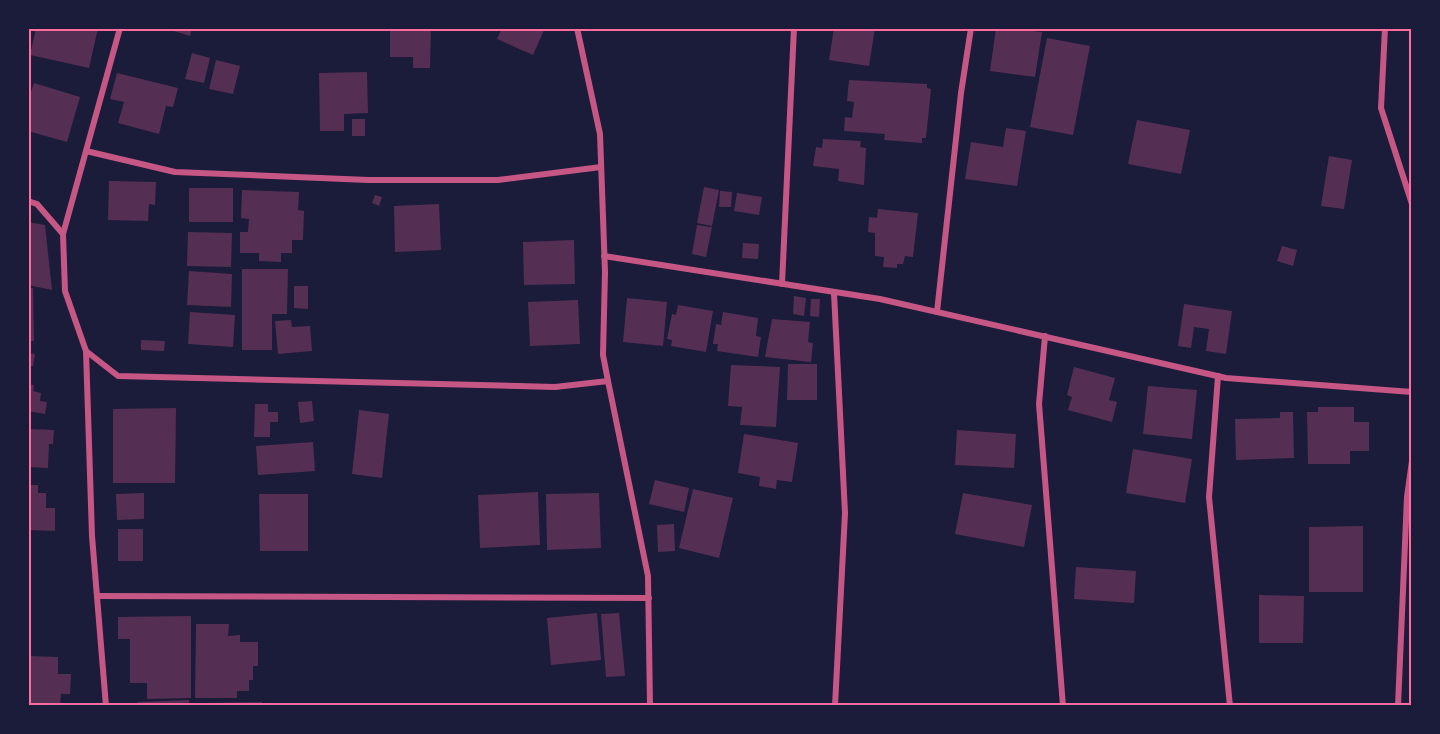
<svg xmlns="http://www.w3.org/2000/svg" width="1440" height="734" font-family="'PT Serif',serif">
<rect width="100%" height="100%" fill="#1b1b3a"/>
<g fill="#542f53">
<path d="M36 28H98L89 68 30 55Z"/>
<path d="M164 28H192L190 36Z"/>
<path d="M390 28H431L430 68H413V57H390Z"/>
<path d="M502 28H545L533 55 497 39Z"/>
<path d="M834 28H875L869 66 829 60Z"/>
<path d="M996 28 1042 32 1035 77 990 71Z"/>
<path d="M1047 38 1090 46 1073 135 1030 127Z"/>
<path d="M192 53 210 58 204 83 185 79Z"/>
<path d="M216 60 240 66 233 94 209 89Z"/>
<path d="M367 72 368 113 344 114V131H320L319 73Z"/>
<path d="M117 73 178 88 173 107 166 106 159 134 118 123 124 102 110 99Z"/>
<path d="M849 80 927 84V88L931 89 926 138H922V143L884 140 885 134 844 131 845 117 852 118 854 102 847 101Z"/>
<path d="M34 83 80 97 67 142 28 131V101Z"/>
<rect x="352" y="119" width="13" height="17"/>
<path d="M1137 120 1190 130 1181 174 1128 164Z"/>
<path d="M1006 128 1026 131 1017 186 965 179 971 142 1003 147Z"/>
<path d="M823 139 861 141 860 147 866 148 864 185 838 181 839 169 813 166 816 147 822 148Z"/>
<path d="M1329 156 1352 160 1344 209 1321 206Z"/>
<path d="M109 181 156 182 155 205 149 204 148 221 108 220Z"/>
<path d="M704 187 719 190 712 226 697 223Z"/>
<rect x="189" y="188" width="44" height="34"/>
<path d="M242 190 299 192 298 210 304 211 303 240H292V253H281V262L259 261V253H240V232H248L249 219 241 218Z"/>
<path d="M720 191 732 192 731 207H719Z"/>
<path d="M737 193 762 197 759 215 734 211Z"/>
<path d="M375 195 382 197 379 206 372 203Z"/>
<path d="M439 204 441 250 395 252 394 206Z"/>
<path d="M878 209 918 213 913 257 905 256 903 264H897V268L883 267 884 257 875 256V233L868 232 869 217 877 218Z"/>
<path d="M28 222 45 225 52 290 28 285Z"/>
<path d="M697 225 712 227 706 257 692 254Z"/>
<path d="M188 232 232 233 231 267 187 266Z"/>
<path d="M574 240 575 284 524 285 523 242Z"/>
<path d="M743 243 759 244 758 259 742 258Z"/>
<path d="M1282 246 1297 250 1293 266 1277 261Z"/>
<path d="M242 269H288L287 314H272V350H242Z"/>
<path d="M189 271 232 274 231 307 187 305Z"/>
<path d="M294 286H308V309L294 308Z"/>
<path d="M33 288 34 341H28V289Z"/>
<path d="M794 296 806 298 804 316 793 314Z"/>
<path d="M627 298 667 302 663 346 623 342Z"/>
<path d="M811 299H820L819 317 810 316Z"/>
<path d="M578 300 580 344 530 346 528 302Z"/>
<path d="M1184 304 1232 311 1226 354 1206 351 1209 329 1194 327 1191 348 1178 346Z"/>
<path d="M678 305 713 311 706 352 671 346 672 340 667 339 672 314 676 315Z"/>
<path d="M190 312 235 315 233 347 188 344Z"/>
<path d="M723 312 758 318 756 336 761 337 758 357 717 351 718 344H713L716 324 721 325Z"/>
<path d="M772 319 810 322 808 342 813 343 811 362 765 357Z"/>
<path d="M291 320 292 327 310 326 312 351 278 354 275 321Z"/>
<path d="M141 340 165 341 164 351 141 350Z"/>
<path d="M28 353 35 354 33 366H28Z"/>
<path d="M788 364H817V400H787Z"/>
<path d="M731 365 780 367 776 427 740 425 742 407 728 406Z"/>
<path d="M1074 367 1115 378 1109 400 1117 402 1112 422 1068 410 1072 397 1067 395Z"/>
<path d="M28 384 34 385 33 391 41 393 40 401 47 402 45 414 28 411Z"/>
<path d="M1148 386 1197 390 1192 439 1143 434Z"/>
<path d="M312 401 314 421 300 423 298 402Z"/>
<path d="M255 404H268V412H278V422H270V437H254Z"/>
<path d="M1318 407H1354V422H1369V451H1350V464H1308L1307 412H1318Z"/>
<path d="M176 408 175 483H113V409Z"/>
<path d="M359 410 389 414 382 478 352 474Z"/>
<path d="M1280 412H1293L1294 458 1236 460 1235 419 1280 418Z"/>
<path d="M28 429 54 430 53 444H49L48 468 28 467Z"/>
<path d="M957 430 1016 434 1014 468 955 465Z"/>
<path d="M744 434 798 443 792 482 777 480 776 489 759 486 760 477 738 473Z"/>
<path d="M313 442 315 471 258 475 256 446Z"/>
<path d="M1133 449 1192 459 1185 503 1126 493Z"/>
<path d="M655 480 689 488 684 512 649 504Z"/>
<path d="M28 485H38V493H46V508H55V531L28 530Z"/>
<path d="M693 489 733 498 719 558 679 548Z"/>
<path d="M538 492 540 545 480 548 478 495Z"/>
<path d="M144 493V519L117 520 116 494Z"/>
<path d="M599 493 601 548 547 550 546 494Z"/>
<path d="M963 493 1032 505 1024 547 955 534Z"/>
<path d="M259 494H308V551H260Z"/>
<path d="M674 524 675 551 658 552 657 525Z"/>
<path d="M1363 526V592H1309V527Z"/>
<rect x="118" y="529" width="25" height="32"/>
<path d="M1076 567 1136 571 1134 603 1074 599Z"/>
<path d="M1259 595 1304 596 1303 643H1259Z"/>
<path d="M597 613 601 660 551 665 547 618Z"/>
<path d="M619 613 625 676 606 677 601 614Z"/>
<path d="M191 616V698L147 699V683H130V639H118V617Z"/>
<path d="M196 624H229L228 636 240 635V642H258V666H253V680H249V691H237V698H195Z"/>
<path d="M28 656 58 657V674H71L70 694H61L60 706H28Z"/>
<path d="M189 700V706H138L137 702Z"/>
<path d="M262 702V706H202V703Z"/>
</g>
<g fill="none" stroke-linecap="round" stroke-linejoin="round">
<g stroke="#c65784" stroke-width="6">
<path d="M577 28 600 134 605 272 603 355 608 381"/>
<path d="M1385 28 1381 108 1412 204"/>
<path d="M86 151 175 172 368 180H498L601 167"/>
<path d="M28 201 37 204 63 234 65 291 86 351 118 376 555 387 608 381 648 576 650 706"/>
<path d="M63 234 120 28"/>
<path d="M604 256 880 299 1226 378 1412 392"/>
<path d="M782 284 794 28"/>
<path d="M834 293 845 513 835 706"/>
<path d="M937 312 961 93 971 28"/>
<path d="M1045 336 1039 404 1063 706"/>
<path d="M86 351 92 536 106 706"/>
<path d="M1218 376 1209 497 1230 706"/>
<path d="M97 596 649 598"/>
<path d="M1398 706 1407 497 1412 461"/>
</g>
</g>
<rect width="1440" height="734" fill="none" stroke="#1b1b3a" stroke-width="60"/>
<rect x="30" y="30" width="1380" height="674" fill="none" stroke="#ff6b9d" stroke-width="2"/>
</svg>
